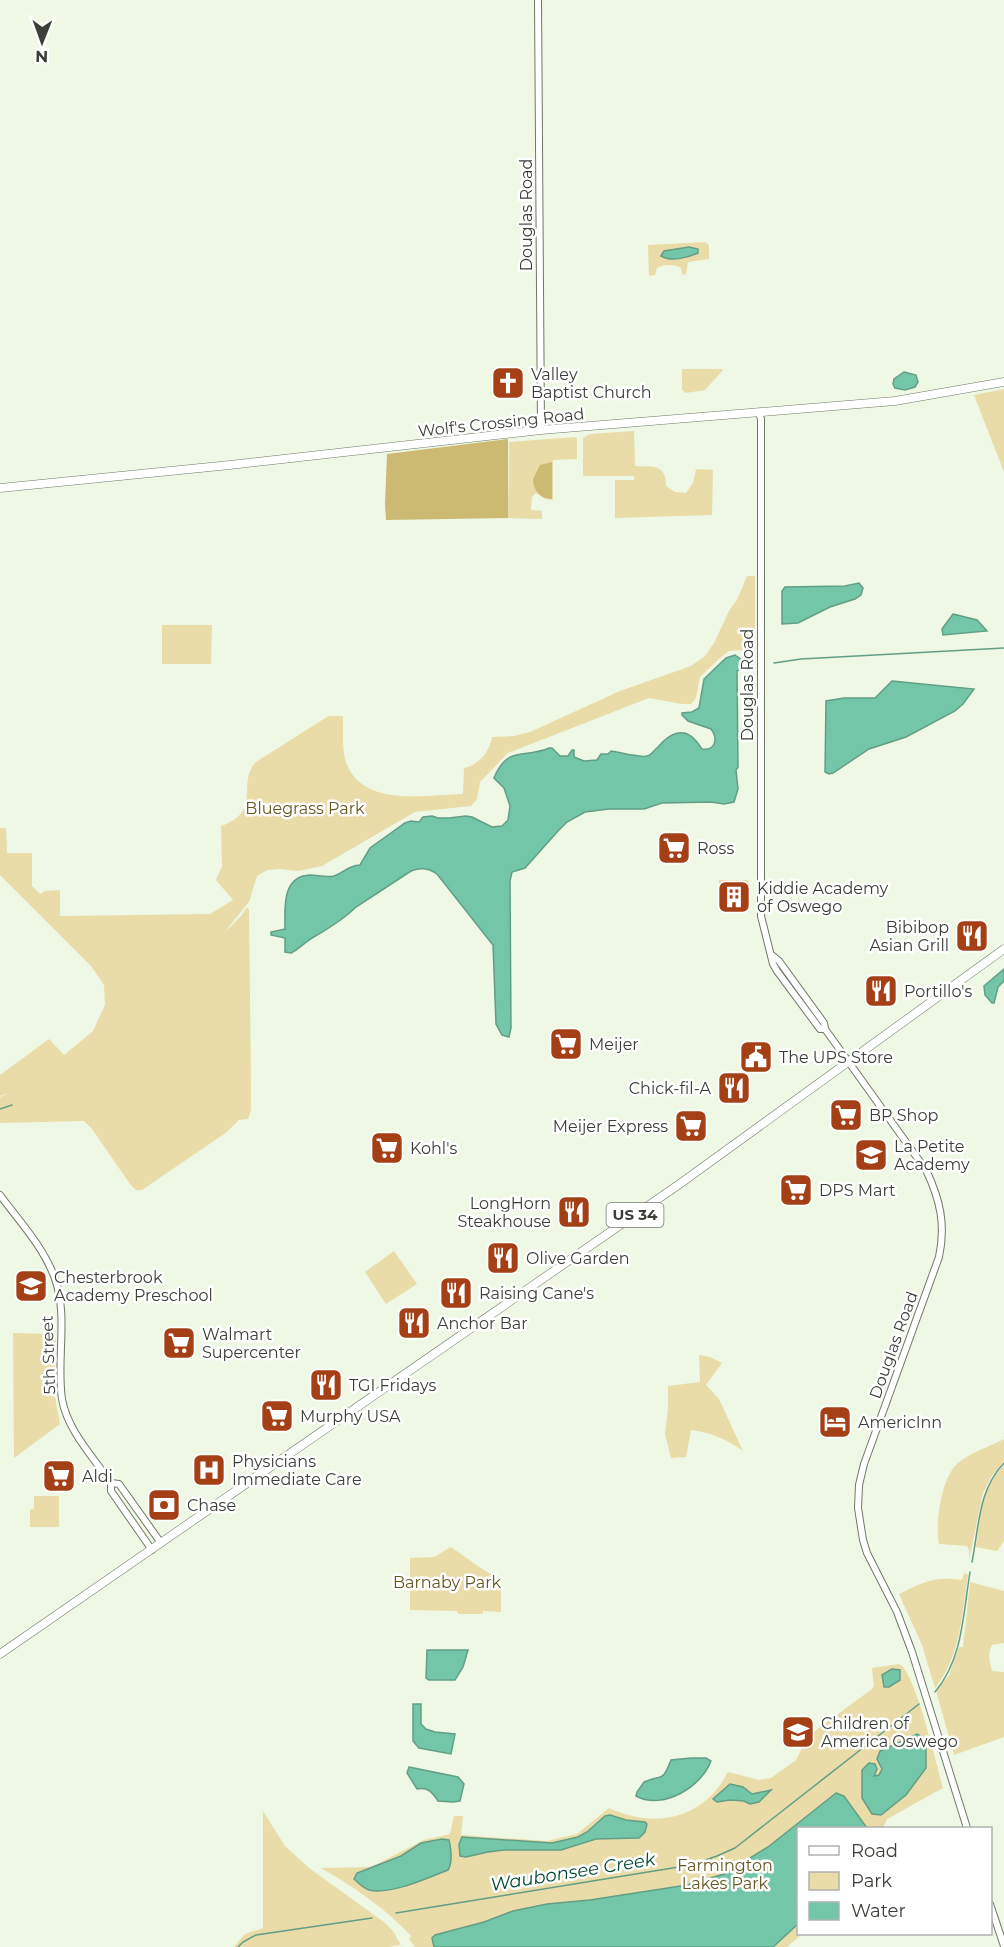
<svg xmlns="http://www.w3.org/2000/svg" width="1004" height="1947" font-family="Montserrat,sans-serif">
<rect width="100%" height="100%" fill="#eef8e5"/>
<g fill="#eadca8">
<path d="M705 242 709 245V259L688 262 686 275 682 274 681 268C676 264 663 264 657 268L655 275 649 276 648 245Z"/>
<path d="M685 369H722L723 370 705 390 686 393 682 390V369Z"/>
<path d="M1004 389V472L974 395Z"/>
<path d="M634 431 635 466C652 467 666 463 666 486L675 492 686 493 693 483 696 469 713 470 712 515 615 518V480H634V476H583V438L590 434Z"/>
<path d="M575 437 577 439V459L553 460V500L545 499 536 493 532 497 531 510 542 511V519L508 518 509 442Z"/>
<path d="M747 576H755V649L729 651 719 659 700 677 696 698 691 704H682L649 698 508 753 480 782 477 799 471 806 415 812 322 866 298 871 280 869 267 870 257 876 249 902 223 934 241 916 247 907 249 910 251 1083V1110L248 1119 239 1120 227 1132 142 1190H136L130 1184 92 1129 84 1121 0 1123V1097L10 1093 0 1096V1075L49 1039 64 1055 93 1031 105 1005 104 985 91 966 0 875V828H6L7 853H32V886L40 894 45 891 60 890V916L210 914 233 900 216 880 222 866 221 826C263 812 236 783 256 762L322 720 329 716H343C343 728 342 751 346 762 362 808 426 795 463 794L464 768C479 765 490 751 492 737L514 736 530 732 620 691 691 666 705 656 714 643 730 609 737 600Z"/>
<path d="M162 625H212L211 664H162Z"/>
<rect x="719" y="880" width="29" height="10"/>
<path d="M394 1251 417 1284 386 1304 365 1272Z"/>
<path d="M13 1333 56 1334 54 1391 60 1424 14 1458Z"/>
<path d="M699 1355 710 1357 722 1363 706 1385 719 1399 743 1451C726 1439 712 1433 691 1430L686 1457 671 1458 665 1434 668 1408V1386L700 1382Z"/>
<path d="M1004 1439V1461L991 1477 983 1493 969 1560V1550L967 1546 939 1544C935 1523 941 1478 958 1463 971 1452 989 1447 1004 1439Z"/>
<path d="M1004 1465V1541L997 1551 976 1547C979 1518 983 1485 1004 1465Z"/>
<path d="M34 1496H59V1527H30V1510L34 1509Z"/>
<path d="M451 1547 482 1569 501 1580V1612L483 1611V1614H458L457 1611 410 1610V1558L434 1557Z"/>
<path d="M964 1573 968 1575C962 1613 961 1656 935 1688L922 1645 899 1594C924 1582 934 1576 962 1580Z"/>
<path d="M970 1582 1004 1591V1643L992 1645C987 1654 990 1662 992 1671L1004 1672V1737L954 1755 936 1691 949 1675 959 1647H963Z"/>
<path d="M899 1664C915 1670 937 1767 943 1788L887 1819 883 1828H798V1934H802L787 1947H415L409 1939 411 1936C386 1909 353 1886 321 1868L371 1867 424 1840 450 1834 454 1816H463L461 1835 547 1841 577 1834 609 1808C655 1829 703 1820 728 1772L759 1780 771 1778 796 1760 808 1736 872 1689 874 1686 872 1668Z"/>
<path d="M263 1811 285 1846 309 1868 384 1922 393 1931 401 1945 388 1947H234L245 1934 263 1928Z"/>
</g>
<g fill="#cdba72">
<path d="M508 439V518L386 520 385 504 387 454Z"/>
<path d="M552 462V499C540 499 533 490 533 479L540 465Z"/>
</g>
<g fill="#73c7a8" stroke="#629e86" stroke-width="1.5">
<path d="M689 247 698 249V253C687 258 671 262 661 256L664 251Z"/>
<path d="M904 372 916 375 918 382 915 387 905 390 895 388 893 384 894 379Z"/>
<path d="M859 583 863 588 861 595 855 599 830 607 798 623 782 624V591L785 587 845 586Z"/>
<path d="M953 614 977 620 987 631 943 635 942 629Z"/>
<path d="M735 655 742 660V668L737 671 738 767 736 770 738 789 734 802 724 804 711 802 662 803 644 809H609L585 812 567 822 558 831 525 868 512 872 510 881 511 1028 509 1037 502 1035 496 1024 493 945 437 874C429 868 421 867 411 871L356 907C345 918 325 931 312 938 304 943 299 949 291 953L285 952V938L271 935V932L285 929C285 910 281 876 310 875 317 875 327 878 334 876 345 872 347 866 360 865L370 848 405 823 411 821 419 822 423 817 432 816 438 818H449L466 816 472 817 492 827 502 826 508 820 510 806 504 788 494 778C508 744 526 759 549 748H552L560 756H568L572 750H574V757L584 761 597 760 601 754H608L611 751C616 752 642 758 647 756 652 755 654 750 658 747 669 734 684 725 697 742 699 744 700 747 702 749 716 751 718 738 711 729L688 721 682 715V713L692 712 699 708 704 679 726 658Z"/>
<path d="M892 681 974 689 963 704 955 711 906 737 869 749 833 773 829 774 825 772 826 701 844 698H875Z"/>
<path d="M1004 969V981L998 987 994 1003H992L985 995 984 986Z"/>
<path d="M427 1650H468L463 1667 455 1680H429L426 1678Z"/>
<path d="M892 1669 900 1670V1680L889 1687H884L882 1675Z"/>
<path d="M413 1704H421V1724L426 1729 435 1732 455 1734 451 1754 419 1748 413 1741Z"/>
<path d="M917 1734 922 1737 926 1749V1768L906 1795 881 1815 872 1814 862 1798V1770L869 1763 875 1764 877 1769 874 1776 879 1775 882 1769 877 1759 880 1751Z"/>
<path d="M691 1758H706L711 1761C702 1786 663 1811 636 1796L637 1792 644 1782C663 1774 662 1783 671 1760Z"/>
<path d="M409 1767 458 1777 464 1784 460 1801 453 1802 438 1801C432 1792 428 1787 417 1789L407 1773Z"/>
<path d="M730 1784 743 1787 752 1794 771 1790 759 1802 750 1804 744 1801 730 1800 717 1802 713 1799Z"/>
<path d="M836 1793 844 1796 867 1828H798V1924L773 1947H434L432 1938 435 1935 484 1922 513 1911 547 1904 590 1900 687 1885 724 1874 768 1847Z"/>
<path d="M610 1815 626 1820 645 1822 647 1824 645 1832 639 1838 596 1839 561 1850H504L488 1852 466 1857 460 1856 459 1844 462 1837 552 1843 578 1837 587 1832 605 1816Z"/>
<path d="M442 1839 449 1840C451 1849 453 1862 448 1870 427 1878 391 1895 369 1890 364 1888 358 1883 354 1879L357 1873 401 1856 421 1843Z"/>
</g>
<g fill="none" stroke-linecap="round" stroke-linejoin="round">
<g stroke="#629e86" stroke-width="1.5">
<path d="M774 663 801 659 1004 648"/>
<path d="M0 1109 12 1105"/>
<path d="M972 1562C979 1527 978 1490 1004 1463"/>
<path d="M935 1692C963 1659 963 1614 970 1572"/>
<path d="M396 1913 691 1865 717 1856 735 1848 919 1704"/>
<path d="M238 1947 243 1942 256 1935 372 1918"/>
</g>
<g stroke="#6f7968" stroke-width="8">
<g id="minor">
<path d="M538 0 541 430"/>
<path d="M759 413 761 419V916L773 964 777 971 820 1029H825"/>
<path d="M773 956 779 961 824 1023 825 1029 926 1170C940 1199 946 1225 939 1257L864 1464 859 1485 858 1508 863 1540 867 1553 897 1612 912 1652 967 1828"/>
<path d="M0 1195C19 1221 42 1245 54 1276 69 1315 56 1359 62 1399 67 1430 94 1458 111 1483V1491L152 1550"/>
<path d="M111 1483 119 1484 161 1543"/>
<path d="M990 1904 1004 1946"/>
</g>
</g>
<g stroke="#6f7968" stroke-width="9">
<g id="major">
<path d="M0 488 230 465 541 430 895 401 1004 382"/>
<path d="M0 1654 681 1183 1004 949"/>
</g>
</g>
<use href="#minor" stroke="#fff" stroke-width="6"/>
<use href="#major" stroke="#fff" stroke-width="8"/>
</g>
<defs>
<g id="church-square" transform="scale(1.725)"><rect x="-9" y="-9" width="18" height="18" rx="4" fill="#a54016" stroke="#fff"/><path d="M-1.2-6h2.4v3.5h3.3v2.4h-3.3V6h-2.4V-.1h-3.3v-2.4h3.3Z" fill="#fff"/></g>
<g id="supermarket-square" transform="scale(1.725)"><rect x="-9" y="-9" width="18" height="18" rx="4" fill="#a54016" stroke="#fff"/><path d="M-6-5.5h2.5l.6 2H6L4.5 2H-2.5L-4.4-4H-6ZM-1.5 3.2a1.3 1.3 0 1 0 .1 0ZM3 3.2a1.3 1.3 0 1 0 .1 0Z" fill="#fff"/></g>
<g id="building-square" transform="scale(1.725)"><rect x="-9" y="-9" width="18" height="18" rx="4" fill="#a54016" stroke="#fff"/><path d="M-4-6H4V6H1V3H-1V6H-4ZM-2.5-4.3h1.7v1.8h-1.7ZM.8-4.3h1.7v1.8H.8ZM-2.5-1h1.7V.8h-1.7ZM.8-1h1.7V.8H.8Z" fill="#fff"/></g>
<g id="restaurant-square" transform="scale(1.725)"><rect x="-9" y="-9" width="18" height="18" rx="4" fill="#a54016" stroke="#fff"/><path d="M-5-6h1v4h1v-4h1v4h1v-4h1v5L-1.5 .5V6h-2V.5L-5-1ZM5-6V6H3V1.5H1.5Q1.5-4 5-6Z" fill="#fff"/></g>
<g id="civic-square" transform="scale(1.725)"><rect x="-9" y="-9" width="18" height="18" rx="4" fill="#a54016" stroke="#fff"/><path d="M-.6-6.5H3V-4.5H.6V-3L4-1V1h2V6H-6V1h2V-1L-.6-3ZM-1.2 2.5V6h2.4V2.5Z" fill="#fff"/></g>
<g id="school-square" transform="scale(1.725)"><rect x="-9" y="-9" width="18" height="18" rx="4" fill="#a54016" stroke="#fff"/><path d="M0-5L7-2L0 1L-7-2ZM-4 1L0 2.5L4 1V4Q0 6-4 4Z" fill="#fff"/></g>
<g id="hotel-square" transform="scale(1.725)"><rect x="-9" y="-9" width="18" height="18" rx="4" fill="#a54016" stroke="#fff"/><path d="M-6-4.5h1.5V1H6V5H4.5V3h-9V5H-6ZM-4 0a1.8 1.8 0 1 1 3.6 0ZM.5 0V-2.5h3Q6-2.5 6 0Z" fill="#fff"/></g>
<g id="hospital-square" transform="scale(1.725)"><rect x="-9" y="-9" width="18" height="18" rx="4" fill="#a54016" stroke="#fff"/><path d="M-5-5h3v3.5h4V-5h3V5h-3V1.5h-4V5h-3Z" fill="#fff"/></g>
<g id="bank-square" transform="scale(1.725)"><rect x="-9" y="-9" width="18" height="18" rx="4" fill="#a54016" stroke="#fff"/><path d="M-6-4H6V4H-6ZM0-2.3a2.3 2.3 0 1 0 0 4.6a2.3 2.3 0 1 0 0-4.6Z" fill="#fff"/></g>
</defs>
<g fill-rule="evenodd">
<use href="#church-square" x="508" y="383"/>
<use href="#supermarket-square" x="674" y="848"/>
<use href="#building-square" x="734" y="897"/>
<use href="#restaurant-square" x="972" y="936"/>
<use href="#restaurant-square" x="881" y="991"/>
<use href="#supermarket-square" x="566" y="1044"/>
<use href="#civic-square" x="756" y="1057"/>
<use href="#restaurant-square" x="734" y="1088"/>
<use href="#supermarket-square" x="846" y="1115"/>
<use href="#supermarket-square" x="691" y="1126"/>
<use href="#supermarket-square" x="387" y="1148"/>
<use href="#school-square" x="871" y="1155"/>
<use href="#supermarket-square" x="796" y="1190"/>
<use href="#restaurant-square" x="574" y="1212"/>
<use href="#restaurant-square" x="503" y="1258"/>
<use href="#school-square" x="31" y="1286"/>
<use href="#restaurant-square" x="456" y="1293"/>
<use href="#restaurant-square" x="414" y="1323"/>
<use href="#supermarket-square" x="179" y="1343"/>
<use href="#restaurant-square" x="326" y="1385"/>
<use href="#supermarket-square" x="277" y="1416"/>
<use href="#hotel-square" x="835" y="1422"/>
<use href="#hospital-square" x="209" y="1470"/>
<use href="#supermarket-square" x="59" y="1476"/>
<use href="#bank-square" x="164" y="1505"/>
<use href="#school-square" x="798" y="1732"/>
</g>
<g text-anchor="middle" stroke-width="5" stroke-linejoin="round" paint-order="stroke">
<rect fill="#fff" stroke="#757973" stroke-width="1.5" x="606.5" y="1203" width="57" height="24" rx="4.5"/>
<g font-size="15" font-weight="bold" fill="#3a3f37">
<text x="635" y="1220">US 34</text>
</g>
<g font-size="16" fill="#3a3f37" stroke="#fff">
<text transform="translate(526 215) rotate(-90)" y="6">Douglas Road</text>
<text transform="translate(501 422) rotate(-6)" y="6">Wolf's Crossing Road</text>
<text transform="translate(747 685) rotate(-90)" y="6">Douglas Road</text>
<text transform="translate(893 1345) rotate(-70)" y="6">Douglas Road</text>
<text transform="translate(48 1355) rotate(-92)" y="6">5th Street</text>
</g>
<g font-size="16" fill="#3a3f37" stroke="#fff" text-anchor="start">
<text x="531" y="380">Valley<tspan x="531" dy="18">Baptist Church</tspan></text>
<text x="697" y="854">Ross</text>
<text x="757" y="894">Kiddie Academy<tspan x="757" dy="18">of Oswego</tspan></text>
<text x="949" y="933" text-anchor="end">Bibibop<tspan x="949" dy="18">Asian Grill</tspan></text>
<text x="904" y="997">Portillo's</text>
<text x="589" y="1050">Meijer</text>
<text x="779" y="1063">The UPS Store</text>
<text x="711" y="1094" text-anchor="end">Chick-fil-A</text>
<text x="869" y="1121">BP Shop</text>
<text x="668" y="1132" text-anchor="end">Meijer Express</text>
<text x="894" y="1152">La Petite<tspan x="894" dy="18">Academy</tspan></text>
<text x="410" y="1154">Kohl's</text>
<text x="819" y="1196">DPS Mart</text>
<text x="551" y="1209" text-anchor="end">LongHorn<tspan x="551" dy="18">Steakhouse</tspan></text>
<text x="526" y="1264">Olive Garden</text>
<text x="54" y="1283">Chesterbrook<tspan x="54" dy="18">Academy Preschool</tspan></text>
<text x="479" y="1299">Raising Cane's</text>
<text x="437" y="1329">Anchor Bar</text>
<text x="202" y="1340">Walmart<tspan x="202" dy="18">Supercenter</tspan></text>
<text x="349" y="1391">TGI Fridays</text>
<text x="300" y="1422">Murphy USA</text>
<text x="858" y="1428">AmericInn</text>
<text x="232" y="1467">Physicians<tspan x="232" dy="18">Immediate Care</tspan></text>
<text x="82" y="1482">Aldi</text>
<text x="187" y="1511">Chase</text>
<text x="821" y="1729">Children of<tspan x="821" dy="18">America Oswego</tspan></text>
</g>
<g font-size="16" fill="#655721" stroke="#fff">
<text x="305" y="814">Bluegrass Park</text>
<text x="447" y="1588">Barnaby Park</text>
<text x="725" y="1871">Farmington<tspan x="725" dy="18">Lakes Park</tspan></text>
</g>
<g font-size="18" font-style="italic" fill="#004a36" stroke="#fff">
<text transform="translate(573 1872) rotate(-9)" y="6">Waubonsee Creek</text>
</g>
</g>
<rect x="797" y="1827" width="195" height="108" fill="#ffffff" stroke="#b0b2af" stroke-width="1.5"/>
<rect x="809" y="1846" width="30" height="9" fill="#ffffff" stroke="#b0b2af" stroke-width="1.5"/>
<text x="851" y="1857" font-size="18" fill="#3a3f37">Road</text>
<rect x="809" y="1872" width="30" height="18" fill="#eadca8" stroke="#b0b2af" stroke-width="1.5"/>
<text x="851" y="1887" font-size="18" fill="#3a3f37">Park</text>
<rect x="809" y="1902" width="30" height="18" fill="#73c7a8" stroke="#b0b2af" stroke-width="1.5"/>
<text x="851" y="1917" font-size="18" fill="#3a3f37">Water</text>
<g transform="translate(42 42) rotate(181)" stroke="#ffffff" stroke-width="4.5" paint-order="stroke">
<path d="M0-4.5L10 22L0 15L-10 22Z" fill="#3a3f37"/>
<text y="-9" font-size="16" font-weight="bold" text-anchor="middle" fill="#3a3f37">N</text>
</g>
</svg>
